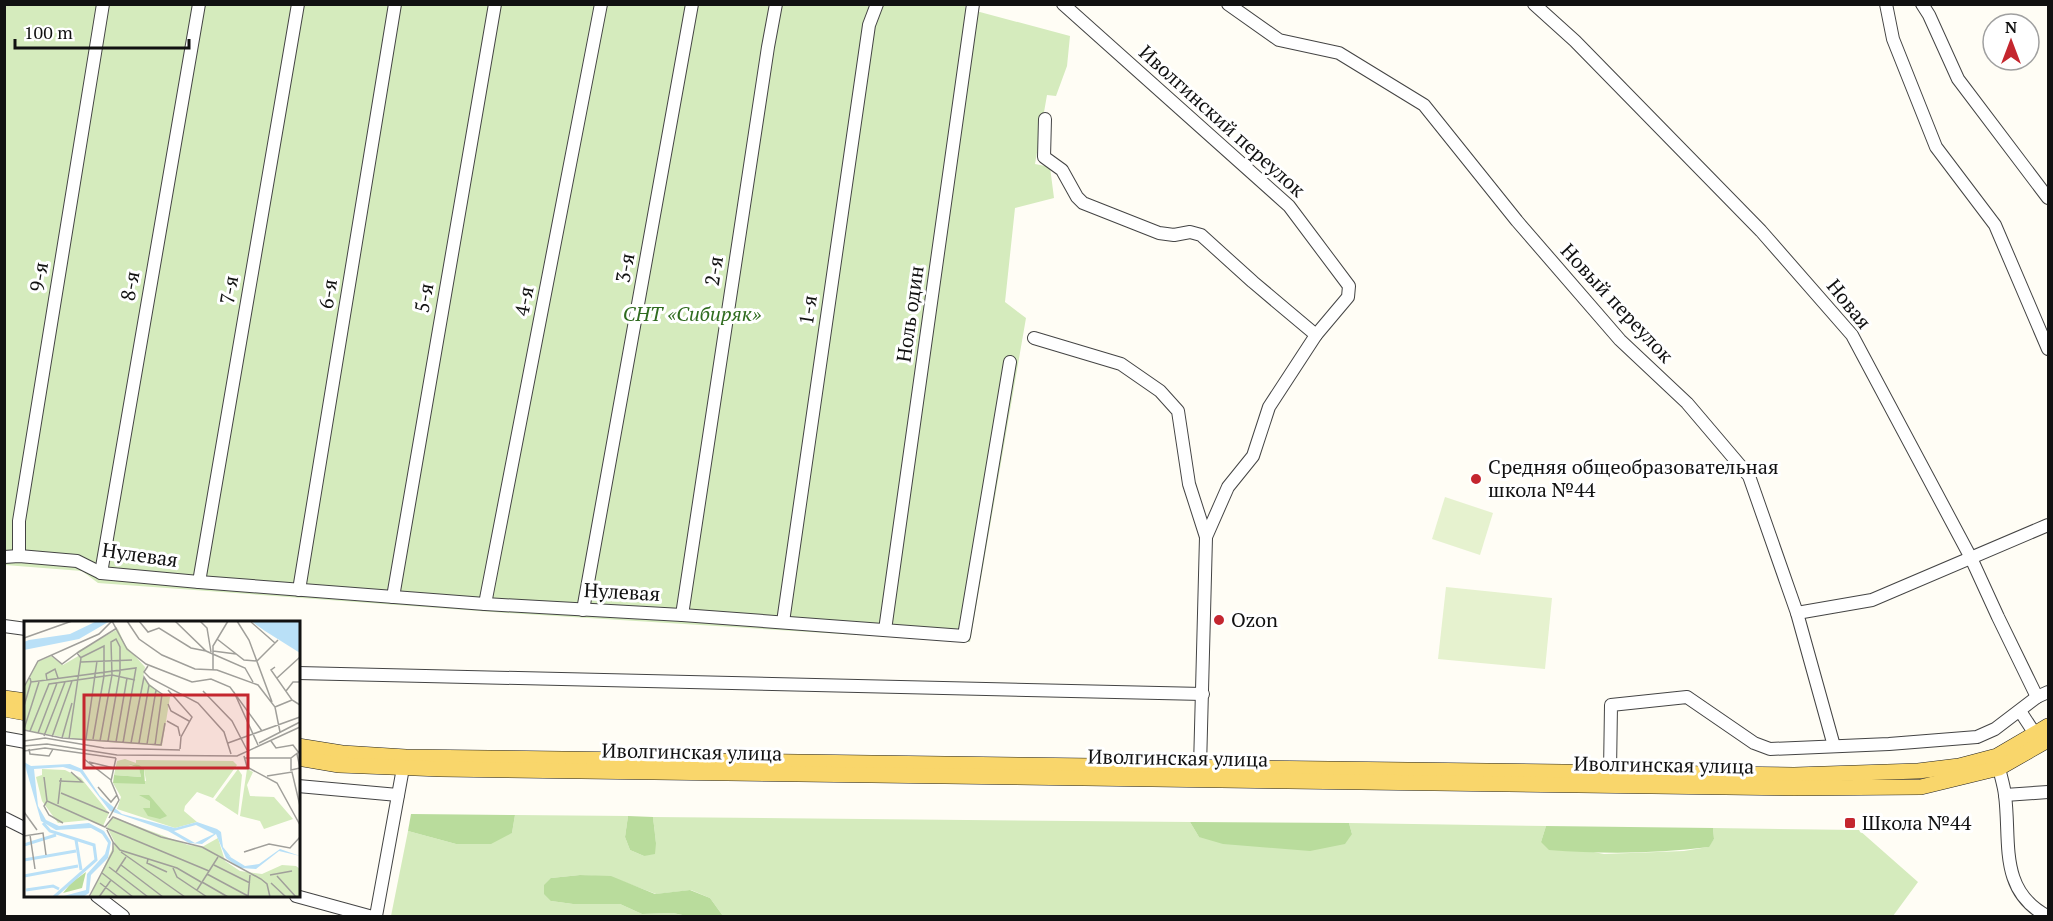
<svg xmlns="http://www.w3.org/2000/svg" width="2053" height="921" font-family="'PT Serif',serif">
<rect width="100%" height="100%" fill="#fffdf5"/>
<g fill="#d5ebbd">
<path d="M965 4V8L1070 36 1067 66 1056 96 1047 95 1035 164 1050 167 1054 198 1015 208 1005 302 1026 318 970 642 507 613 98 583 82 571 5 565V5Z"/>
<path d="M515 815 628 816 625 837 630 850 644 856 656 843 653 817 1190 822 1199 837 1352 834 1349 823 1546 826 1541 842 1604 854 1684 851 1708 847 1714 839 1713 828 1859 830 1918 882 1893 916H723L710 898 691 890 656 894 611 877 580 875 551 878V901L573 904H620L642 914 673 913 687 916H391L408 831 456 844 512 833Z"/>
</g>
<g fill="#b9dc9c">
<path d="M411 814 515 815 512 833 491 844H456L408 831Z"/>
<path d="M628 816 653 817 656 843 655 854 644 856 630 850 625 837Z"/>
<path d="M1190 822 1349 823 1352 834 1345 844 1310 851 1223 844 1199 837Z"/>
<path d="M1546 826 1713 828 1714 839 1709 847C1655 854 1602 854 1549 850L1541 842Z"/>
<path d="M580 875 611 876 655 894 690 890 710 898 723 916H687L673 913 642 914 620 904H573L551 901 544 894V885L551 878Z"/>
</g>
<g fill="#e6f2cf">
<path d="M1445 497 1493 513 1480 555 1432 539Z"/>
<path d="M1446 587 1552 598 1545 669 1438 659Z"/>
</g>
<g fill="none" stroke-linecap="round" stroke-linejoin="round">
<g stroke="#444" stroke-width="14">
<g id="minor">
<path d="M1063 4 1289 206 1349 286 1348 297 1316 335 1269 407 1253 456 1228 487 1206 537 1200 767"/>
<path d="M1228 4 1279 40 1339 53 1424 105 1517 221 1620 340 1687 403 1749 476 1797 613 1834 746"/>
<path d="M1534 4 1575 41 1761 231 1852 335 1971 558 1998 617 2037 697"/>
<path d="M1886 4 1893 39 1936 147 1995 225 2048 349"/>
<path d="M1922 4 1929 15 1958 79 2048 198"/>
<path d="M1045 119 1044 157 1062 170 1077 197 1083 203 1159 233 1174 235 1190 232 1201 235 1253 282 1316 335"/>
<path d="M1034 338 1121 364 1160 391 1178 411 1189 484 1206 537"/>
<path d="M19 556V521L103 4"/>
<path d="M4 557 19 556 77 561 101 573 199 582 485 604 682 615 964 636 1010 362"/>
<path d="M101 573 199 4"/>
<path d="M199 582 298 4"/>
<path d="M299 590 395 4"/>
<path d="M393 597 495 4"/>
<path d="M485 604 601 4"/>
<path d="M583 610 692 4"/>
<path d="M1797 613 1872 600 2048 525"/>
<path d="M682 615 768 47 776 4"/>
<path d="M783 622 869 25 877 4"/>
<path d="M4 626 26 629"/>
<path d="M885 630 973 4"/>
<path d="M298 673 1203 694"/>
<path d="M2020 711 2035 734"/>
<path d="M4 738 26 742"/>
<path d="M1999 768C2001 777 2004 786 2005 795 2011 841 1998 890 2047 916"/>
<path d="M1610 772 1611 705 1687 697 1754 743 1770 749 1889 744 1977 737 1995 729 2037 697 2048 692"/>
<path d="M298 786 398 795"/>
<path d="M2005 795 2048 792"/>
<path d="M4 818 26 829"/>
<path d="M97 896 123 916"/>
<path d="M296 896 369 916"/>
<path d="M376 916 403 768"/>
</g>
</g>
<g stroke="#222" stroke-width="16">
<g id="major">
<path d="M4 698 26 701"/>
<path d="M4 709 26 713"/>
<path d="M298 746 342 753 406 757 1794 775 1918 771 1959 766 1997 756 2048 726"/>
<path d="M298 758 339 765 441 769 1794 788 1921 787 1999 768 2048 740"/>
</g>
</g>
<use href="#minor" stroke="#fff" stroke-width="12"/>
<use href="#major" stroke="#f9d66b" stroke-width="15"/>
</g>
<g fill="#c4262e" stroke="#fff" stroke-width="2">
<circle cx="1476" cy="479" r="6"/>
<circle cx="1219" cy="620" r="6"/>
<rect x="1844" y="817" width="12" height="12" rx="3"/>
</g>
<g text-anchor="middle" stroke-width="6" stroke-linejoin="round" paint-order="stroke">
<g font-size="20" fill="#111" stroke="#fff">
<text transform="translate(1222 121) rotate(42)" y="7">Иволгинский переулок</text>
<text transform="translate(625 268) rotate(-80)" y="7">3-я</text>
<text transform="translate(714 271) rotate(-81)" y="7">2-я</text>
<text transform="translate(39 277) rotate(-81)" y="7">9-я</text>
<text transform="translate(130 286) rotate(-80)" y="7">8-я</text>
<text transform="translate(229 290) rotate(-80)" y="7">7-я</text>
<text transform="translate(328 294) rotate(-81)" y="7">6-я</text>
<text transform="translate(424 298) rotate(-80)" y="7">5-я</text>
<text transform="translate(524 301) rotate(-79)" y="7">4-я</text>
<text transform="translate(1617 303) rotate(47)" y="7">Новый переулок</text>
<text transform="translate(1849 304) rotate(51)" y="7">Новая</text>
<text transform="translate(808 310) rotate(-82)" y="7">1-я</text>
<text transform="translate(910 314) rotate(-82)" y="7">Ноль один</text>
<text transform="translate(140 555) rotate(8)" y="7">Нулевая</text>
<text transform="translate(622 592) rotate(3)" y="7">Нулевая</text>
<text transform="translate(692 752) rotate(1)" y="7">Иволгинская улица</text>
<text transform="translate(1178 758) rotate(1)" y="7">Иволгинская улица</text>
<text transform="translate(1664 765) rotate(1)" y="7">Иволгинская улица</text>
</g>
<g font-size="20" font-style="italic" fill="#2f6b1f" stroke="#fff">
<text x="692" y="321">СНТ «Сибиряк»</text>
</g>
<g font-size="20" fill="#111" stroke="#fff" text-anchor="start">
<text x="1488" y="474">Средняя общеобразовательная<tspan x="1488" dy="23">школа №44</tspan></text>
<text x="1231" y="627">Ozon</text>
<text x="1862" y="830">Школа №44</text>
</g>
</g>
<g transform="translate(24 621)">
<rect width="276" height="276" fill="#fffdf5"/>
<path d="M94 8 101 24 121 46 119 57 138 74 146 76 138 125 56 119 0 109V67L13 41 27 35 39 44 56 34 54 30ZM101 138 112 142V139L209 140 213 144 189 177 173 171 161 185 160 190 173 201 151 207 93 188 97 176 89 162 122 160 120 148 109 143 104 144 115 146 117 156 90 154 93 140ZM18 148 41 149 57 157 85 192 79 205 65 199 34 202 18 180 12 156 18 154ZM214 148 218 154 214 194 191 179ZM223 148 229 151 223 164 226 175 250 176 269 198 240 208 236 200 216 195ZM89 196 164 224 178 226 194 217 201 240 216 250 238 253 258 244 272 245 276 248V276H66L91 222 83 206Z" fill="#d5ebbd"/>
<path d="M104 143 115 144 120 148 121 163 89 162 90 154 117 156 115 147ZM115 174H125L143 195 136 198 124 195 119 187H126V180ZM62 251 58 267 39 272 47 262Z" fill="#b9dc9c"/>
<path d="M73 0H86L55 18 0 29V21L5 19 46 13ZM227 0H276V32L241 10ZM0 141 7 145 46 143 58 148 76 175 98 193 151 207 173 201 193 208 197 211 199 226 207 236 203 234 221 245 235 243 256 228 276 235 255 230 232 248 216 247 202 237 192 213 178 223 165 222 144 210 86 190 56 151 39 146 10 148 14 185 22 199 35 205 65 202 80 210 87 221 84 237 67 254 65 272 59 276H36L62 269 63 253 81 233 84 222 78 213 67 207 32 209 17 200ZM172 204 190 213 171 222 150 210Z" fill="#b9e0f7" fill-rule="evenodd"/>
<path fill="none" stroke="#b9e0f7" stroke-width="3" d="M19 202 26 210 70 224 72 239 30 276M52 219 57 249M0 224 32 214M0 239 52 230M0 255 54 245M2 269 29 265 35 268"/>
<path fill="none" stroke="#a09f9a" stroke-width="1.5" d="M103 0 115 18 138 34 171 48 193 49 234 64 251 86 256 111M115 0 124 11 135 7 167 27 182 30M151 0 182 30 221 47 229 61M176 0 183 7 187 31M213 0 225 19 248 81M227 1 251 22M0 17 48 0M193 18 220 39 233 40 254 19M189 30 212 33M53 32 93 7M27 34 38 43 53 32 57 37 45 118M56 37 80 25V55L69 118M57 41 108 39M124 45 120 51 126 57 174 82 200 111 207 133M251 46 247 49 268 79 276 84M189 49V25L204 0M6 57 7 61 15 60 112 47 99 122M253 57 276 36M23 59 22 53 31 48 34 57M0 66 14 40 75 13 88 0 103 28 122 43 168 61 187 58 206 66 238 110M144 69 168 96 157 116 156 128M179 70 208 100 223 129M262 70 269 61H276M210 71 234 124M144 83 147 90 165 100M0 85 7 61M251 86 268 79M143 100 154 106 156 115M0 108 15 61M0 109 38 117 137 124 141 102M6 110 25 63 88 54 111 59M14 112 33 62M20 115 41 61M28 116 48 60M38 117 48 82M62 118 73 40M0 120 21 117 80 127 156 129M76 120 88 54 87 21 92 18 96 26V51L84 120M247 120 252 127 269 124 275 132M92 121 103 57M107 122 120 56 125 64M115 122 125 64 138 73 131 124M204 122 276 96M235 122 276 101M123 123 132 69M0 125 23 123 93 134 213 135 276 106M5 128 6 133 25 135 29 128M0 130 21 127 92 137M60 133V138L87 159M220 135 223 146 253 162 276 204M220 137H267L276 130M267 137V149L276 147 273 133M65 141 90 147M243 155 268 151 276 185M20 156 23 180 81 206 89 196 137 216 178 226 237 258 243 263 246 276M35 160 58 161 47 151M74 166 87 181 93 174M37 172 85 192M23 180 20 185 25 194 39 202M34 183 37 157M0 191 13 209M85 197 95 179 87 160 92 137M82 207 185 250M6 214 11 248M0 215 19 212 22 234M89 221 96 229 153 247 177 261M97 231 161 276M220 231 245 223 266 227 276 216M124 238 123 242 143 251M97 244 139 276M190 244 226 262M85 246 124 276M149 247 153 256 183 276M92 251 102 236M78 252 109 276M183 253 224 275M246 254 268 250M253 255 272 276M178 261 204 276M76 262 94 276M247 262 262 276M173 269 194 236M65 276 89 230V221L83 209M75 276 87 259M224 276 226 254"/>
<path fill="#c4262e" fill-opacity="0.15" stroke="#c4262e" stroke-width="3" d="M60 74H224V147H60Z"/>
<rect width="276" height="276" fill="none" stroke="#111" stroke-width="3"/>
</g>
<rect width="2053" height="921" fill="none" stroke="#111111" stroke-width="12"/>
<g transform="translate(2011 42)"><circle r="28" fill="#ffffff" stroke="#a0a0a0" stroke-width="1.5"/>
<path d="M0-4.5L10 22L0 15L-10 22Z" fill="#c4262e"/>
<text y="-9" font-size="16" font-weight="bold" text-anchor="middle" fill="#111111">N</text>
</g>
<path d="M15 39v9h174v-9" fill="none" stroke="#111111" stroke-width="3"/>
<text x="24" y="39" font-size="18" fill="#111111" stroke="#ffffff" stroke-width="4.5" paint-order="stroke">100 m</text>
</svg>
